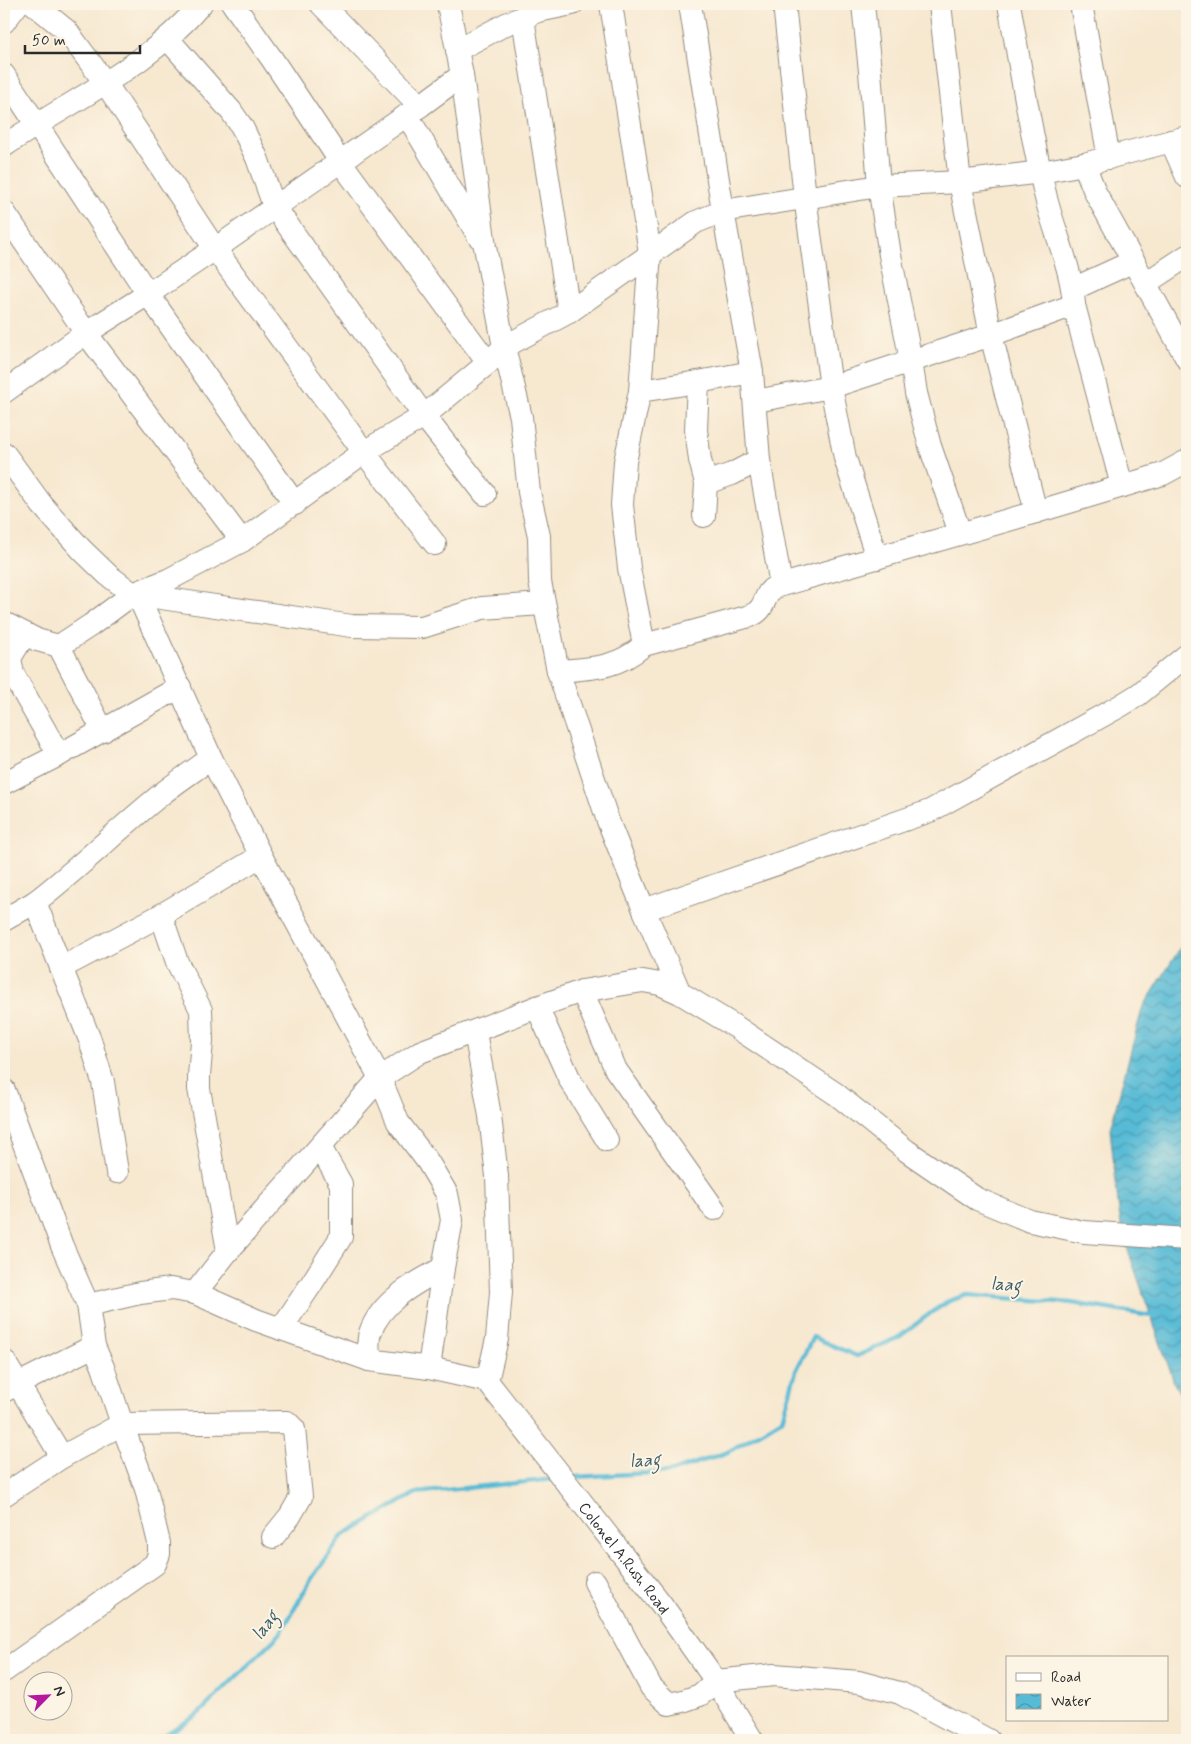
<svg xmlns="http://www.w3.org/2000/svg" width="1191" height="1744" font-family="Mynerve,sans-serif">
<defs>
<pattern id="water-waves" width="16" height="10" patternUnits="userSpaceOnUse" patternTransform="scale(1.25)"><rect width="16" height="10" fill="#58bbd6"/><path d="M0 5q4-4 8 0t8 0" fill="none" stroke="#4998ae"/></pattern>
</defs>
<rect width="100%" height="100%" fill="#fcf5e5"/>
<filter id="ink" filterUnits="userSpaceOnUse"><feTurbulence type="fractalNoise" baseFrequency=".02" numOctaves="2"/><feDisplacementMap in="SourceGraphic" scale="10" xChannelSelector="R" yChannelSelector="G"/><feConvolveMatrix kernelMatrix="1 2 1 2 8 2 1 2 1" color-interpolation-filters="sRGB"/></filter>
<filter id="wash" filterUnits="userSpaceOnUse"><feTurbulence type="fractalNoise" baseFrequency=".0096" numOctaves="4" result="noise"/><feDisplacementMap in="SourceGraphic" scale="20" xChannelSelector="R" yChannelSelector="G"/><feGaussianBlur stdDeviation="1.12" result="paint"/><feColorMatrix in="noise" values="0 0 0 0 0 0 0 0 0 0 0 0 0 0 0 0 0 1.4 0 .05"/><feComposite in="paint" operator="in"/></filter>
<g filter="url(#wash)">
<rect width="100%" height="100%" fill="#f7e8d0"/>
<path fill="url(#water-waves)" stroke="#427380" d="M1187 937V1407L1175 1385 1123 1236 1119 1212 1110 1129 1142 1009Z"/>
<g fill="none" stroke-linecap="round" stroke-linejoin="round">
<g stroke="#58bbd6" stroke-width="4.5">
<path d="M573 1477 670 1472 728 1452 782 1419 796 1371 813 1337 857 1356 899 1337 932 1312 949 1301 967 1295 1072 1303 1151 1316"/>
<path d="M156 1740 196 1716 280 1634 312 1578 343 1535 416 1493 555 1479"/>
</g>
</g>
</g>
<g filter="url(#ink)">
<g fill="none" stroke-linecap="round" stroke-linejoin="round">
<g stroke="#918a7e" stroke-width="24">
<g id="minor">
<path d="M34 4 67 31 106 84 215 249 364 452 435 544"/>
<path d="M233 4 272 59 340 161 488 363"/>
<path d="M321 4 420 106"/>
<path d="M448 4 462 75 485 247 504 347 521 417 529 492 539 536 540 582 558 671C593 668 616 669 644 645L750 616C768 609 762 594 775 587L1036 512 1163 474 1187 461"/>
<path d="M611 4 650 253 640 391 625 462 622 505 629 568 644 645"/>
<path d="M690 4 723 211 752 372 759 460 781 585"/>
<path d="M784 4 805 197 831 387 845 458 877 558"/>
<path d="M863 4 870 71 879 186 890 255 911 361 916 393 930 446 960 533"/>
<path d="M940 4 960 182 991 335 1036 512"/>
<path d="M1009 4C1021 70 1031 137 1047 202 1056 236 1072 270 1074 305L1122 486"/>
<path d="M1081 4 1109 158"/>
<path d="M523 18 569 312"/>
<path d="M4 22 18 4"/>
<path d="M168 39 231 111 242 127 257 158 274 206 424 416 485 494"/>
<path d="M457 50 506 24 538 11 572 4"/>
<path d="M4 75 148 294 295 504"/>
<path d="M407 115 479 237"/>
<path d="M1171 141 1187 177"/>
<path d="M4 146C71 100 148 67 201 4"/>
<path d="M1084 164 1095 192 1187 359"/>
<path d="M4 212 86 333 242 541"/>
<path d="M1146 283 1187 256"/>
<path d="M1073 289 1134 261"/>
<path d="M698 382 696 430 700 460 706 483 704 516"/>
<path d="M640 391 698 382 752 372"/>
<path d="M4 392 86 333 148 294 215 249 420 106 462 75"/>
<path d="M756 401 831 387 991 335 1074 305"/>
<path d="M4 453 42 505 82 550 108 575 133 594 141 602 211 758 261 856 380 1078 398 1122 428 1162 447 1194 452 1220 443 1268 429 1368"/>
<path d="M706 483 732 474 759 460"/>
<path d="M134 594 352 626 422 627 482 608 543 604"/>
<path d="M4 623 37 640 59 646 91 625 133 594 168 580 242 541 364 452 424 416 488 363 504 347 569 312 696 222 723 211 879 186 960 182 1041 172 1084 164 1187 137"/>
<path d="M25 634 10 658 13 674 59 755"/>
<path d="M59 646 103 731"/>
<path d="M558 671 608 821 644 910 680 993"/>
<path d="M4 783 59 755 180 687"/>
<path d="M644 910 930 811 1120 706 1138 695 1187 655"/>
<path d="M161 915 177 962 201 1010 202 1041 199 1076V1089L228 1251"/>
<path d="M4 920 35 902"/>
<path d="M61 968 161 915 261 856"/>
<path d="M582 991 616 1070 714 1209"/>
<path d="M537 1007 570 1080 607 1140"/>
<path d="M475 1032 490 1116 497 1176 501 1292 497 1339 487 1381"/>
<path d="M4 1090 62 1246 88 1305 94 1346 103 1367 122 1424 146 1489 159 1543V1554L155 1564 4 1671"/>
<path d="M117 1172 103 1082 90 1040 35 902C78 869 116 831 158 797 175 783 194 771 211 758"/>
<path d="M195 1293 228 1251 380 1078 420 1052 537 1007 582 991 643 981 660 984 680 993 736 1027 836 1094 907 1151 977 1199 1030 1221 1084 1232 1187 1239"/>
<path d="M88 1305 140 1293 171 1289 195 1293 256 1320 369 1360 429 1368 487 1381"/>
<path d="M281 1329 310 1286 341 1237V1184L320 1147"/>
<path d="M369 1360C369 1352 367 1341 370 1333 381 1301 415 1283 443 1268"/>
<path d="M4 1361 62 1457"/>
<path id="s1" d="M487 1381 662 1605 716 1681 752 1740"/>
<path d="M4 1391 94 1346"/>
<path d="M4 1495 62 1457 122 1424 287 1422 294 1429 301 1497 290 1516 273 1537"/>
<path d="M595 1582 651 1687 669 1704 683 1701 700 1695 716 1681 774 1675 859 1682 900 1693 988 1740"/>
</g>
</g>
<use href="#minor" stroke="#fff" stroke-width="22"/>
</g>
</g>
<g text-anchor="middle" stroke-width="4" stroke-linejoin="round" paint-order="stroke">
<g font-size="16" fill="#2b2b2b" stroke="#fcf5e5">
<text dy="6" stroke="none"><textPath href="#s1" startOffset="224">Colonel A.Rush Road</textPath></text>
</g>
<g font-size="18" font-style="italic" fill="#3b5d67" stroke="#fcf5e5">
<text transform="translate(1006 1284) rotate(4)" y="6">laag</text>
<text transform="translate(645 1460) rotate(-3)" y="6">laag</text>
<text transform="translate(265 1625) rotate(-52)" y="6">laag</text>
</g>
</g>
<rect width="1191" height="1744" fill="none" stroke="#fcf5e5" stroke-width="20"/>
<rect x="1006" y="1656" width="162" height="65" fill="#fcf5e5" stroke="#a8a49b"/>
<rect x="1016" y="1673" width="25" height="8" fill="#ffffff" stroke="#a8a49b"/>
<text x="1051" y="1682" font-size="15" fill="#2b2b2b">Road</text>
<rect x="1016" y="1694" width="25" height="15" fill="url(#water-waves)" stroke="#a8a49b"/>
<text x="1051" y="1706" font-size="15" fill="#2b2b2b">Water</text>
<g transform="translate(48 1696) rotate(66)"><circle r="24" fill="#fcf5e5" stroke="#a8a49b"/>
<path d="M0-4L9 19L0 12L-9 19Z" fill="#b5179e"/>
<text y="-8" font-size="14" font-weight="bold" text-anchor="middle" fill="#2b2b2b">N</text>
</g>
<path d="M25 45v8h115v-8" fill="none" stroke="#2b2b2b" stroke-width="2.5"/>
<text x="32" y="45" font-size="15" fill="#2b2b2b" stroke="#fcf5e5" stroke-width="4" paint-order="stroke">50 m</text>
</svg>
